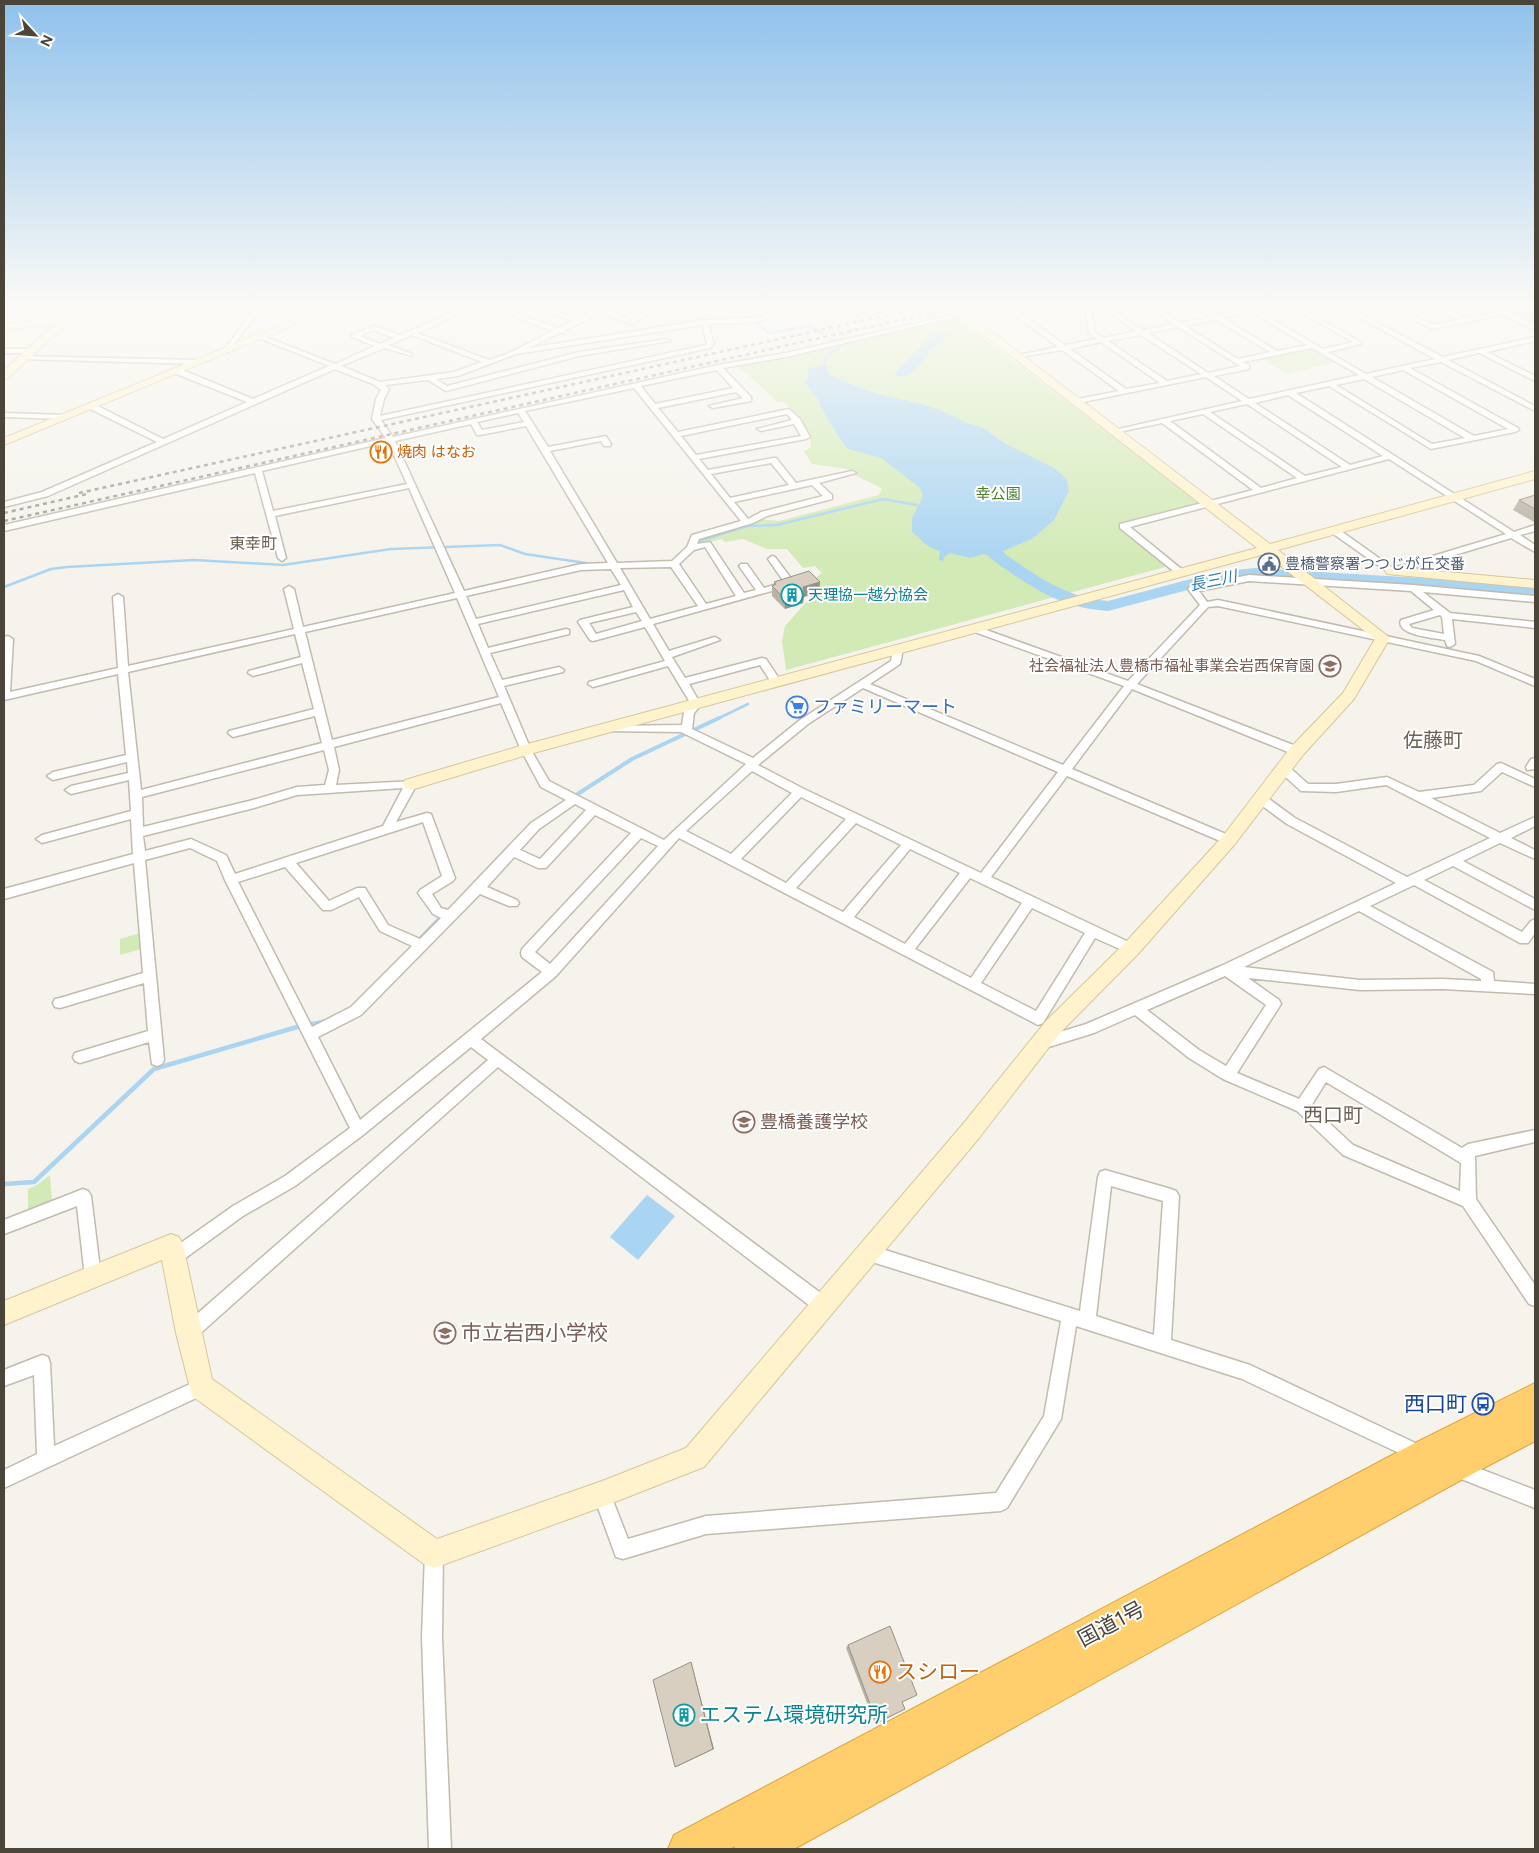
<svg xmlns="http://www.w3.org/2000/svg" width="1539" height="1853" font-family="Figtree,'Noto Sans JP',sans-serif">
<rect width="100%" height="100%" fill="#f6f3ec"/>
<g fill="#d2eab5">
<path d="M1535 308V323L1531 321 1525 322 1510 314Z"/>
<path d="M956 317 1198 502V504L1118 525 1166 565 1165 567 786 670 782 641 785 626 809 599 819 592 810 582 822 573 815 566 803 568 787 549H767L743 539 725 542 722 539 695 546 698 538 757 519 779 521 879 495 882 489C871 481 855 478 847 469L812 464 804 451 811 447 810 438 802 427 800 418 784 402H778L746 373 735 365 783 358Z"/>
<path d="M1312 348 1337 362 1287 374 1260 358Z"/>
<path d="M140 933 141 949 120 955V939Z"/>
<path d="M50 1175 52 1201 28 1211V1189L37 1185Z"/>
</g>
<g fill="#a9d4f2">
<path d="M934 332 947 335 932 350 927 351 930 353C921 363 909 383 894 374L916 351 920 350 919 348Z"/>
<path d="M823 365 829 367 827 370 830 376 874 393 922 404 947 413 967 423 982 427 1006 444 1054 468 1067 479 1069 491 1054 520 1032 539 1003 551 1005 554 993 557 984 554 970 558 950 553 944 557 943 561 939 560 940 551C927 548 922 540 912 532V518L923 496 920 488 881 458 848 449 842 442 820 406V402L805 383 809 373 806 369Z"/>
<path d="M647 1195 675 1216 638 1260 610 1237Z"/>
</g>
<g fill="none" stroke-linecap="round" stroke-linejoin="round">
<g stroke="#a9d4f2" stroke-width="2.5">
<path d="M778 306V312L757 324 769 333 810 326 824 334"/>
<path d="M831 339 834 341"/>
<path d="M824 365 827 355 839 348"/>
<path d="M696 542 748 526 777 525 883 499 917 505"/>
<path d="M4 587 51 569 67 567 194 560 283 565 391 549 500 545 525 554 586 563"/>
<path d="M717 719 748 704"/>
</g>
<g stroke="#a9d4f2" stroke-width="4">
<path d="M573 797 632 759 719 718"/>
<path d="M416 943 443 915"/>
</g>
<path stroke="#a9d4f2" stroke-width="4.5" d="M4 1184 34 1182 154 1069 297 1027 323 1022"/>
<path fill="#a9d4f2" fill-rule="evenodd" d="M996 550 1002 552C1035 575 1066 598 1108 601L1217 572 1255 568 1421 578 1535 588V598L1421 588 1255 578 1218 582 1108 611C1059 608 1029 586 990 558L988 555 990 552Z"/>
<g stroke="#c2bbae" stroke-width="3">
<g id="street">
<path d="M257 306H263L228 352H224V350Z"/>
<path d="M468 306H476L417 333 489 360 507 354 553 331 485 306H494L558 328 573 321 546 311V309L551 306H559L554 310 578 319 594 311 584 306 599 308 612 306 605 310 632 320 647 311 634 306H643L656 311 632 324 600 313 565 330V333H559L529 348 704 320 760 317 773 310 771 306H777L779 310C764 328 730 322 708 324L714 344 710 348 381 420 393 437 718 365 786 353 992 306H1002L786 357 723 368 751 397V401L713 408 709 406 743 398 736 392 658 408 678 432 789 409 800 419 810 437 806 439 699 459 708 470 773 458H776L796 483 852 471 856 473 819 483 832 495V499L767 516 753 523 699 539 697 544 710 542 744 593 756 590 739 566 741 564H747L764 588 784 582 768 559 772 556 775 557 793 581V585L653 624 669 651 715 637 720 640 672 657 685 678 762 658 766 659 782 683 781 685H773L760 665 689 684 701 705 694 713 692 729 753 758 800 720 891 661 893 649 898 646 903 649 900 664 870 684 1063 765 1124 686 972 631V627H978L1128 681 1200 605 1188 589 1190 587 1249 575 1413 585 1535 596V602L1423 592 1450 613 1535 622V628L1452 619 1455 644 1450 647 1447 646 1445 640C1434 638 1395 635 1401 620L1434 610 1411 591 1249 581 1199 591 1207 602 1218 600 1479 656 1535 679V686L1476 661 1218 606 1208 607 1137 684 1301 748 1302 751 1297 755 1293 754 1132 689 1072 769 1233 837 1235 840 1233 843H1225L1067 776 991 877 1135 945 1137 949 1135 953 1131 954 1095 938 1043 1023 1038 1025 679 838 556 976 481 1039 830 1300 832 1306 830 1312 824 1314 818 1312 498 1067 194 1339 188 1341 182 1339 180 1333 182 1327 488 1060 471 1047 363 1135 295 1186 243 1216 180 1262 174 1265 168 1262 166 1257 168 1252 233 1206 285 1176 350 1128 225 880 217 861 190 848 145 860 164 1060 162 1064 157 1066 152 1064 149 1042 80 1063 75 1061 73 1057 75 1053 148 1031 144 983 60 1008 55 1007 53 1003 55 999 60 998 143 973 134 863 4 899V889L133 854 131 819 42 843 36 839 42 835 131 811 129 780 71 794 65 790 71 786 128 773 127 762 53 780 47 776 53 772 126 755 118 674 4 700V637L8 636 13 639 10 692 118 668 113 597 118 594 123 597 128 666 294 629 284 589 289 586 294 589 303 627 455 593 409 488 275 516 286 558 282 561 278 558 255 473 4 531V525L386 438 372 419 376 399 381 390 373 384 335 369 48 496 4 507V502L42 492 157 442 88 408V404H94L163 439 247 402 174 373V369H180L253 399 329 366 259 338V336H263L335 364 375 346 352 337V335L373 326 400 335ZM702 325 707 344 706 345 380 416 384 399 389 389 385 385 428 380 446 391 579 356 670 341 667 339 579 352 447 386 436 379 458 376 516 354ZM373 330 394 338 380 344 360 336ZM412 335 482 362 454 372 380 382 341 366 384 348 412 356V354L389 345ZM717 370 733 388 655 404 641 386ZM634 388 741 521 692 535 687 547 672 561 617 563 550 451 601 441 604 446H610L611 444 606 436 548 447 525 411ZM518 413 524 422 482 430 477 422ZM787 414 792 420 757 429 761 431 794 424 801 436 696 455 681 436ZM471 424 477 435H480L526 426 608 563 581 564 464 591 395 441ZM388 442 407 484 273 511 262 471ZM771 463 789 485 730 498 711 474ZM812 485 823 496 761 512 748 519 734 502ZM705 547 736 596 706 604 679 564 694 550ZM671 567 698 606 650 619 620 568ZM611 569 621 585 476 619 466 596 581 570ZM624 590 633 607 580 620 578 622 590 640 593 641 645 627 665 661 589 682 588 684 593 687 668 666 691 704 684 712 682 725 608 726 604 727 603 729 604 731 681 732 746 764 664 840 549 781 531 750 504 686 563 672 564 670 559 667 502 680 490 653 569 634V630L566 629 488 648 478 624ZM457 598 499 697 332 740 305 632ZM636 612 642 621 596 634 589 623ZM1440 615 1442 617 1444 634 1412 628 1409 624ZM295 634 301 657 249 671 248 673 253 676 302 663 314 709 229 731 228 733 233 737 315 716 322 743 141 790 128 672ZM863 688 1058 772 981 873 804 789 758 765 808 724ZM501 703 521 750 541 787 566 800 531 823 448 910 441 908 432 894 453 881 455 878 431 814 427 813 396 822 417 784 415 781 336 785 339 770 334 747ZM324 750 329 770 325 785 297 787 253 800 143 827 142 797ZM752 771 792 793 731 854 686 831ZM403 788 383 826 235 874 226 855 191 839 145 851 143 836 254 808 297 795ZM801 797 846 819 786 883 741 859ZM575 804 586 810 540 859 520 850 539 829ZM595 815 631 833 522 949 521 953 522 957 542 972 360 1120 318 1037 361 1015 480 894 509 906H517L519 903 517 900 487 887 514 857 538 868H546ZM423 822 442 876 420 890 418 893 433 914 441 918 420 939 388 925 365 888H357L329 901 296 863ZM856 823 901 845 843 912 796 888ZM641 838 658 846 550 964 535 952ZM910 849 960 873 905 944 854 917ZM285 867 323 910H331L359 897 380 931 412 946 351 1007 312 1027 238 882ZM970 878 1022 903 971 978 915 949ZM1032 908 1085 933 1036 1011 981 983Z"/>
<path d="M721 306H733L716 311 691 321 686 320 712 308Z"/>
<path d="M781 306H788L798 316 793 317Z"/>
<path d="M894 306H905L860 317 857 315Z"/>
<path d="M1003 306H1010L1065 345 1097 339 1089 333 1085 310 1088 308 1091 310 1095 332 1104 338 1136 331 1101 308V306H1106L1143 330 1174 324 1147 306H1154L1181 323 1211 317 1195 306H1202L1218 315 1246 310 1242 306 1253 308 1277 306 1258 311 1323 349 1353 342 1290 306H1297L1361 342V344L1328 352 1366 374 1435 359 1338 306H1345L1443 357 1535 337V341L1487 352 1535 376V381L1479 353 1448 360 1535 406V411L1441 362 1410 368 1518 428 1519 430 1515 432 1431 449 1329 386 1296 393 1514 532 1535 525V531L1520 535 1535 545V552L1511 538 1395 573H1389L1332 533V529H1338L1393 568 1506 534 1389 459 1130 527 1185 572 1180 575 1177 574 1120 528V524L1253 490 1162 423 1114 433 1110 431 1242 401 1206 377 1073 404V400L1119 391 1062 350 1015 358V356L1058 347ZM1251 312 1307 345 1277 351 1223 318ZM1216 320 1270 352 1238 359 1185 326ZM1178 327 1240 366 1208 373 1148 333ZM1141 335 1201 374 1167 381 1108 341ZM1101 342 1160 383 1126 389 1070 349ZM1312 348 1359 375 1249 399 1214 376 1249 369V365L1243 362ZM1403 370 1508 429 1474 436 1372 377ZM1364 379 1465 438 1432 444 1336 385ZM1288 395 1383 456 1350 465 1255 403ZM1247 404 1342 467 1305 476 1210 412ZM1203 414 1297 478 1261 488 1170 421Z"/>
<path d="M1387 306H1395L1433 325 1458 320 1434 306H1441L1466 318 1527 306H1535V308L1509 313 1535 326V330L1502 315 1432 329Z"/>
<path d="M4 349H29L32 351 29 353H4Z"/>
<path d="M22 356 197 360 201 362 197 364 20 359 18 358Z"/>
<path d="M4 413 65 415 69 417 65 419 4 417Z"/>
<path d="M1535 758V769L1527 770 1526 767 1531 759Z"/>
<path d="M1501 763 1535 779V787L1502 772 1481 791 1431 798 1500 833 1535 817V826L1511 838 1535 850V859L1500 843 1463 861 1535 899V910L1453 866 1424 880 1522 932 1531 921 1535 919V933L1528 943H1520L1414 885 1370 906 1493 972 1494 981 1535 984V994L1443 989 1360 990 1248 978 1279 1000 1281 1004 1237 1073 1299 1099 1319 1069 1324 1067 1462 1148 1468 1144 1535 1130V1142L1475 1156 1476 1199 1535 1285V1306L1529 1304 1463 1206 1343 1155 1297 1111 1223 1079 1189 1058 1135 1015 1094 1033 1039 1050 1034 1048 1032 1044 1034 1040 1086 1024 1221 966 1396 883 1287 824 1257 802 1255 799 1257 796H1265L1295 818 1407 877 1490 838 1386 785 1336 792 1301 791 1280 772 1279 769 1280 766H1288L1308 784H1336L1387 777 1419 792 1474 785 1497 764ZM1359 911 1481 979V981L1443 979 1360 980 1244 967ZM1225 976 1266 1005 1226 1066 1199 1050 1147 1010ZM1326 1082 1461 1163 1460 1191 1353 1145 1311 1106Z"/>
<path d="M1105 1170 1171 1189 1176 1191 1179 1196 1171 1340 1250 1365 1428 1449 1431 1455 1428 1461 1422 1464 1416 1461 1242 1379 1076 1326 1061 1419 1007 1508 1001 1511 706 1534 623 1559 616 1557 593 1494 596 1488 602 1485 608 1488 628 1539 706 1516 996 1493 1044 1416 1061 1321 869 1261 863 1258 861 1253 863 1248 869 1245 1080 1311 1098 1177 1100 1172ZM1111 1186 1163 1201 1154 1335 1096 1316Z"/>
<path d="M83 1189 88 1191 91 1196 101 1277 99 1283 93 1285 87 1283 85 1277 77 1206 4 1234V1220Z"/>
<path d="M42 1355 48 1357 50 1363 54 1446 201 1379 207 1381 209 1387 207 1393 4 1488V1470L37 1454 34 1375 4 1386V1370Z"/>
<path d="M1457 1460 1535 1490V1508L1451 1475 1448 1469 1451 1463Z"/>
<path d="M434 1545 441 1547 443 1554 442 1637 451 1849H429L422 1637 425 1554 427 1547Z"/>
</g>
</g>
<g stroke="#d6c79b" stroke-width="2">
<g id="secondary">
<path d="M161 306H189L184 309 69 322 8 378 4 379V370L55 324 4 330V324L63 317 69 314 73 316Z"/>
<path d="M327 306H340L4 445V438Z"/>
<path d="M947 306H958L1270 544 1535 471V479L1278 550 1390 638 1354 699 1303 755 1235 844 1138 954 1060 1033 979 1138 704 1467 602 1507 434 1568 424 1564 192 1396 176 1333 162 1260 4 1325V1301L171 1234 179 1237 183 1245 212 1379 437 1539 602 1481 686 1448 963 1124 1046 1021 1124 944 1223 836 1291 747 1343 693 1375 639 1265 554 530 754 411 790 405 788 403 784 405 780 520 746 1257 548Z"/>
<path d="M1392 567 1535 580V588L1387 574 1385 571Z"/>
</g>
</g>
<g stroke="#e0a43c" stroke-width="2">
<path id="highway" d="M1535 1383V1441L1463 1479 794 1849H734L735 1846 729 1849H668L674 1835 1413 1444Z"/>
</g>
<use href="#street" fill="#fff" fill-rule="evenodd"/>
<use href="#secondary" fill="#fff3cd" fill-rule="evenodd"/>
<use href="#highway" fill="#ffcf6e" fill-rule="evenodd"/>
<g stroke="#9a9a9a" stroke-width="2.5" stroke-dasharray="4 4" stroke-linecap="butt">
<path d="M79 493 929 306"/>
<path d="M4 513 87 494"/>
<path d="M4 521 900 320 972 306"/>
</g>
</g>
<g fill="#bab2a6">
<path d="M1535 495V522H1534L1513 510 1519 500Z"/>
<path d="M774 582H820L819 592 804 597 803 603 785 609 772 596V586L774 585Z"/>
<path d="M848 1645 902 1702 905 1709 875 1724 846 1648Z"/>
</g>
<g fill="#979187">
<path d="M820 582 819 592 804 597 803 603 785 609V599L803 587Z"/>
<path d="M691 1662 692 1665 714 1749 676 1767H675Z"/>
</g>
<g fill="#d8cfc1" stroke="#979187">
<path d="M1535 495V509L1519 500Z"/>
<path d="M809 571 820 582 803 587 804 593 785 599 772 586 776 584 774 582Z"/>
<path d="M890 1626 917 1695 902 1702 905 1709 877 1723 848 1645Z"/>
<path d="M691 1662 713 1749 675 1767 653 1680Z"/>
</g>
<linearGradient id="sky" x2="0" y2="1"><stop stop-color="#8fc1ec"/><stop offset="0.54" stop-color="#fbfaf6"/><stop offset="1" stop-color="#fbfaf6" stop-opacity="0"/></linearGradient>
<rect width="1539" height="565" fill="url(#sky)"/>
<defs>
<g id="restaurant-ring" transform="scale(1.125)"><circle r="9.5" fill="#fff" stroke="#e8710a" stroke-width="1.5"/><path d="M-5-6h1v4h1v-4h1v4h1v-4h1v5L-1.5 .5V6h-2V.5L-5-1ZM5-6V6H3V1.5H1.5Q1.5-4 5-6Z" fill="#e8710a"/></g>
<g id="civic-ring" transform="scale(1.125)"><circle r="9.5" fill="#fff" stroke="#5c6f8a" stroke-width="1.5"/><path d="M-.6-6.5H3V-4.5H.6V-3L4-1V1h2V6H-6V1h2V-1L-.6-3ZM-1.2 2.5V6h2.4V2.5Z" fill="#5c6f8a"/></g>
<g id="building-ring" transform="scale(1.125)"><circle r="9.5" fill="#fff" stroke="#0f9aa8" stroke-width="1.5"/><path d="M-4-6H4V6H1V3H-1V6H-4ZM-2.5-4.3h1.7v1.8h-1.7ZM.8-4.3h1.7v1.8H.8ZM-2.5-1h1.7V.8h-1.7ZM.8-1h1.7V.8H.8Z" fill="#0f9aa8"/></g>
<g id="school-ring" transform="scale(1.125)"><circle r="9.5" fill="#fff" stroke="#8d6e63" stroke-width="1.5"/><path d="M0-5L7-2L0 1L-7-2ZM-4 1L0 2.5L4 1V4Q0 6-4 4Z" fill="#8d6e63"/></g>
<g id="supermarket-ring" transform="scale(1.125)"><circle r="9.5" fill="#fff" stroke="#3f7fe0" stroke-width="1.5"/><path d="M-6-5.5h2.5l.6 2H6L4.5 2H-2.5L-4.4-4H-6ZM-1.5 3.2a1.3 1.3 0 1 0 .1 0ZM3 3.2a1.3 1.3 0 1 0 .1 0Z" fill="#3f7fe0"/></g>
<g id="bus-ring" transform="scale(1.125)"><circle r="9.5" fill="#fff" stroke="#1a4fb4" stroke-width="1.5"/><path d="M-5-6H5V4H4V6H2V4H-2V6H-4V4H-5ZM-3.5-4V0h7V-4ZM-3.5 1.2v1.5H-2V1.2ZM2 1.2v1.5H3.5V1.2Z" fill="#1a4fb4"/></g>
</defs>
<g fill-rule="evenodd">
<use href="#restaurant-ring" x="381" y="452"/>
<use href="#civic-ring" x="1269" y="564"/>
<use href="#building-ring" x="792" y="595"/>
<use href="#school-ring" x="1330" y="666"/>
<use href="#supermarket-ring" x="797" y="707"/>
<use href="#school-ring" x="744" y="1122"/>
<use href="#school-ring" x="445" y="1333"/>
<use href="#bus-ring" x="1483" y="1404"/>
<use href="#restaurant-ring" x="880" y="1672"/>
<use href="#building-ring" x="684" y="1715"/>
</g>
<g text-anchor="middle" stroke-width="4" stroke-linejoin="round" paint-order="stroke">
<g font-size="15" fill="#c56008" stroke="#fff" text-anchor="start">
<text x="397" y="457">焼肉 はなお</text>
</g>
<g font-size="15" fill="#4a7f2a" stroke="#fff">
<text x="998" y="499">幸公園</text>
</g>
<g font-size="15" fill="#4e5e75" stroke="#fff" text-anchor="start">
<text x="1285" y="569">豊橋警察署つつじが丘交番</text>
</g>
<g font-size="15" fill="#0d838f" stroke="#fff" text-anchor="start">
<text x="808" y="600">天理協一越分協会</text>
</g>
<g font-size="15" fill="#785e54" stroke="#fff" text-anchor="end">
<text x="1314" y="671">社会福祉法人豊橋市福祉事業会岩西保育園</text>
</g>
<g font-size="16" fill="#6e6250" stroke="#fff">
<text x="253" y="549">東幸町</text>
</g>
<g font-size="16" font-style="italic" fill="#2e7ab2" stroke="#fff">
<text transform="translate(1213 580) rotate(-11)" y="6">長三川</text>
</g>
<g font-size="18" fill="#366cbe" stroke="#fff" text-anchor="start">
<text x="813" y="713">ファミリーマート</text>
</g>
<g font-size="18" fill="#785e54" stroke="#fff" text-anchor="start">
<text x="760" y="1128">豊橋養護学校</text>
</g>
<g font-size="20" fill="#6e6250" stroke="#fff">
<text x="1433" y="747">佐藤町</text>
<text x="1333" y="1122">西口町</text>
</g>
<g font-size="21" fill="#785e54" stroke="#fff" text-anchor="start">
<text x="461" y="1340">市立岩西小学校</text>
</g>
<g font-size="21" fill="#164399" stroke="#fff" text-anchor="end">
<text x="1467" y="1411">西口町</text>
</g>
<g font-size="21" fill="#4b4439" stroke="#fff">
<text transform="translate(1111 1624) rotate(-28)" y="7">国道1号</text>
</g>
<g font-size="21" fill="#c56008" stroke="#fff" text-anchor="start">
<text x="896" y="1679">スシロー</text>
</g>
<g font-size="21" fill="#0d838f" stroke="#fff" text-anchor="start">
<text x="700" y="1722">エステム環境研究所</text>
</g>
</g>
<rect width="1539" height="1853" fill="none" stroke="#4b4439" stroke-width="10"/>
<g transform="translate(35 35) rotate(116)" stroke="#ffffff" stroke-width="4" paint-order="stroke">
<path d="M0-4L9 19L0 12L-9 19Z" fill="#4b4439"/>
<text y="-8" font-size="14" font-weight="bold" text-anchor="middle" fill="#4b4439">N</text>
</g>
</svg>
